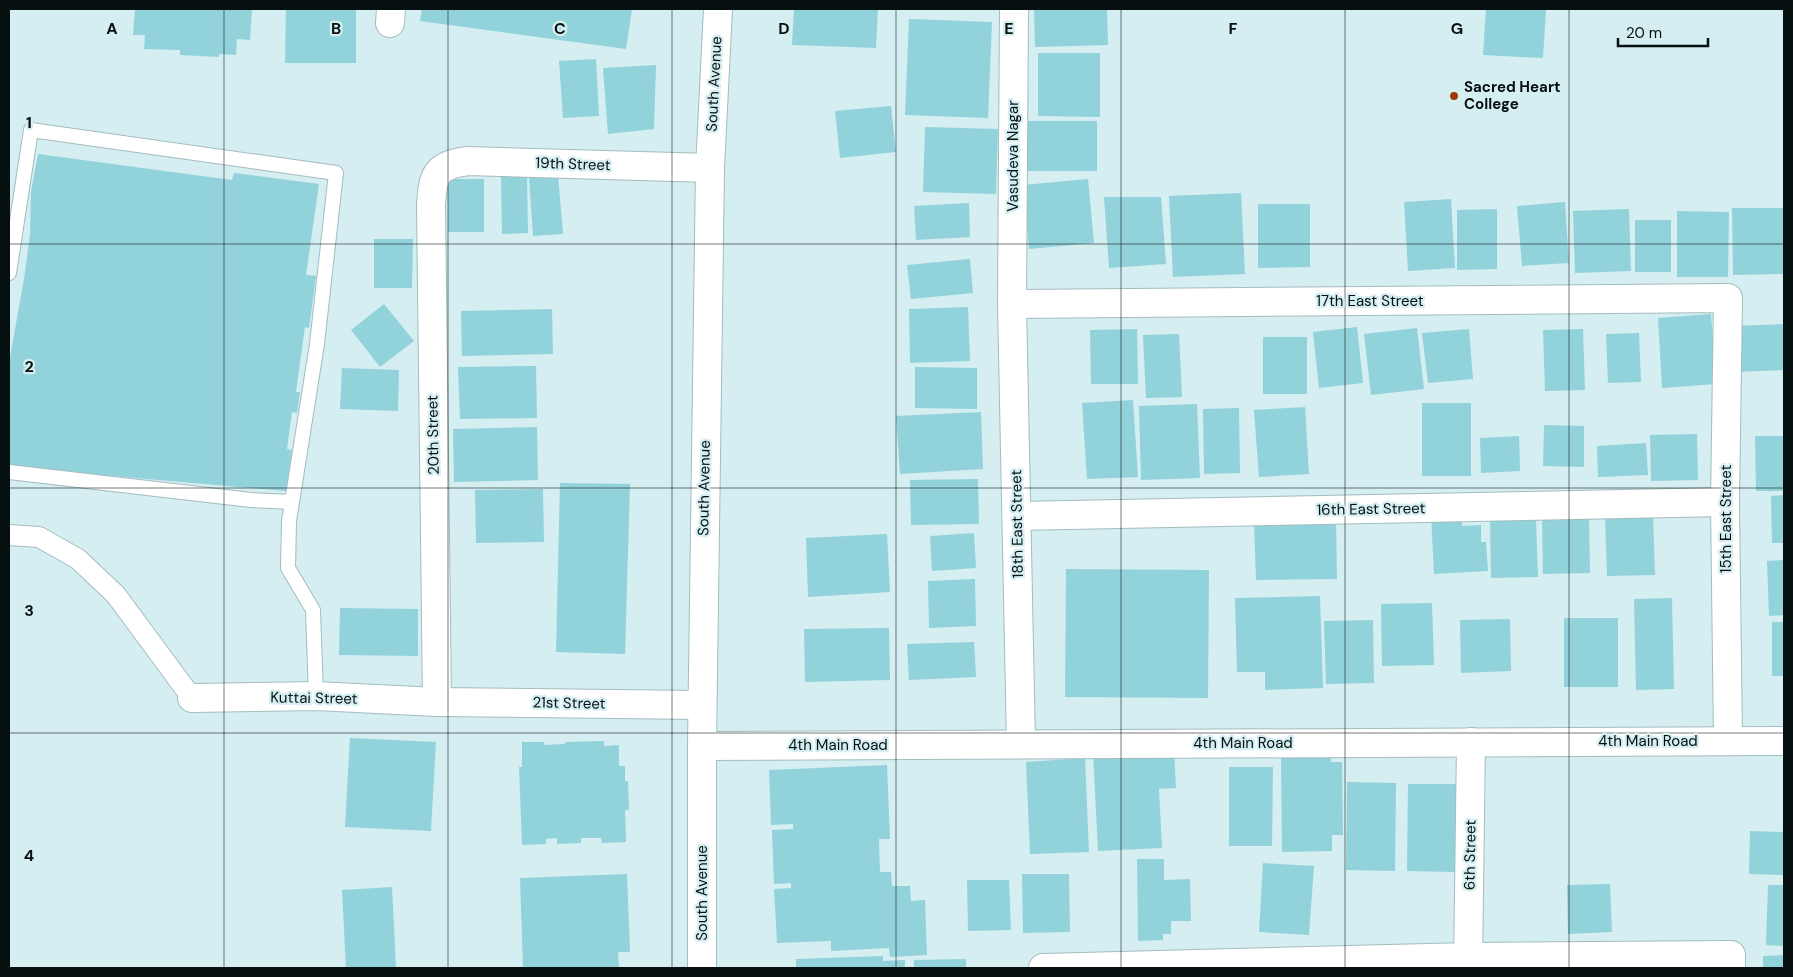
<svg xmlns="http://www.w3.org/2000/svg" width="1793" height="977" font-family="'DM Sans',sans-serif">
<rect width="100%" height="100%" fill="#d4eef1"/>
<g fill="#92d2da">
<path d="M135 9H252L250 40 237 39 236 55 219 54V57L180 55V50L144 49 145 35H133Z"/>
<path d="M286 9H356V63H285Z"/>
<path d="M422 9H632L626 49 420 21Z"/>
<path d="M794 9H878L876 48 792 45Z"/>
<path d="M1034 9H1107L1108 45 1035 47Z"/>
<path d="M1486 9H1546L1543 58 1483 55Z"/>
<path d="M909 19 992 22 988 118 905 115Z"/>
<path d="M1038 53H1100V117L1038 116Z"/>
<path d="M596 59 599 116 563 118 559 61Z"/>
<path d="M656 65 654 129 608 134 603 68Z"/>
<path d="M891 106 896 152 840 158 835 111Z"/>
<rect x="1026" y="121" width="71" height="50"/>
<path d="M925 127 998 129 996 194 923 192Z"/>
<path d="M38 154 232 180 234 173 319 184 306 275 316 276 309 328 305 327 296 392H300L297 413 292 412 287 449 292 450 286 491 9 467V363L24 279 30 235 31 192Z"/>
<path d="M558 175 563 234 533 236 529 177Z"/>
<path d="M527 176 528 233 502 234 501 177Z"/>
<rect x="448" y="179" width="36" height="53"/>
<path d="M1088 179 1094 243 1029 249 1023 185Z"/>
<path d="M1241 193 1245 274 1173 277 1169 196Z"/>
<path d="M1104 197H1161L1166 264 1109 268Z"/>
<path d="M1451 199 1455 268 1408 271 1404 202Z"/>
<path d="M1565 202 1569 263 1522 266 1517 206Z"/>
<path d="M969 203 970 237 916 240 914 206Z"/>
<path d="M1258 204H1310V267L1258 268Z"/>
<path d="M1732 208H1784V274L1733 275Z"/>
<path d="M1497 209V269L1457 270V210Z"/>
<path d="M1629 209 1631 271 1575 273 1573 211Z"/>
<path d="M1677 211 1729 212 1728 277H1677Z"/>
<rect x="1635" y="220" width="36" height="52"/>
<path d="M374 239H413L412 288H374Z"/>
<path d="M970 259 973 293 911 299 907 265Z"/>
<path d="M384 304 414 341 380 367 351 330Z"/>
<path d="M968 307 970 361 910 363 909 309Z"/>
<path d="M552 309 553 354 462 356 461 311Z"/>
<path d="M1711 314 1716 384 1662 388 1658 318Z"/>
<path d="M1784 324V370L1734 372 1732 326Z"/>
<path d="M1357 327 1363 383 1319 388 1313 332Z"/>
<path d="M1417 328 1424 389 1371 395 1364 334Z"/>
<path d="M1137 329 1138 384H1091L1090 330Z"/>
<path d="M1469 329 1473 379 1428 383 1422 333Z"/>
<path d="M1583 329 1585 390 1545 391 1543 330Z"/>
<path d="M1639 333 1641 382 1608 383 1606 334Z"/>
<path d="M1179 334 1182 397 1146 398 1143 335Z"/>
<rect x="1263" y="337" width="44" height="57"/>
<path d="M536 366 537 418 460 419 458 367Z"/>
<path d="M915 367 977 368V409L915 408Z"/>
<path d="M342 368 399 370 398 411 340 409Z"/>
<path d="M1133 400 1138 477 1087 479 1082 403Z"/>
<rect x="1422" y="403" width="49" height="73"/>
<path d="M1197 404 1200 478 1141 480 1139 406Z"/>
<path d="M1305 407 1309 474 1259 477 1254 410Z"/>
<path d="M1239 408 1240 473 1204 474 1203 409Z"/>
<path d="M981 412 983 469 900 474 896 416Z"/>
<path d="M1544 425 1584 426V467L1543 466Z"/>
<path d="M537 427 538 480 454 482 453 429Z"/>
<path d="M1697 434 1698 480 1651 481 1650 435Z"/>
<path d="M1519 436 1520 471 1481 473 1480 438Z"/>
<path d="M1755 436H1784V491H1756Z"/>
<path d="M1646 443 1648 475 1598 477 1597 446Z"/>
<path d="M978 479 979 524 911 525 910 480Z"/>
<path d="M560 483 630 484 625 654 556 652Z"/>
<path d="M543 489 544 542 476 543 475 490Z"/>
<path d="M1784 495V543H1772L1771 496Z"/>
<path d="M1461 513 1462 526 1481 525V542H1486L1488 571 1434 574 1431 514Z"/>
<path d="M1589 515 1590 573 1543 574 1542 516Z"/>
<path d="M1653 515 1655 575 1607 576 1605 516Z"/>
<path d="M1536 520 1538 577 1491 578 1490 521Z"/>
<path d="M1336 521 1337 579 1256 580 1254 522Z"/>
<path d="M974 533 976 568 932 571 930 536Z"/>
<path d="M887 534 890 592 808 597 806 538Z"/>
<path d="M1784 560V615L1769 616 1767 561Z"/>
<path d="M1066 569 1209 570 1208 698 1065 697Z"/>
<path d="M975 579 976 626 929 628 928 581Z"/>
<path d="M1320 596 1323 688 1265 690V672H1237L1235 598Z"/>
<path d="M1672 598 1674 689 1636 690 1634 599Z"/>
<path d="M1432 603 1434 665 1382 666 1381 604Z"/>
<path d="M340 608 418 609V656L339 655Z"/>
<rect x="1564" y="618" width="54" height="69"/>
<path d="M1510 619 1511 671 1461 673 1460 620Z"/>
<path d="M1373 620 1374 683 1326 684 1324 621Z"/>
<rect x="1772" y="622" width="12" height="54"/>
<path d="M889 628 890 680 805 682 804 629Z"/>
<path d="M974 642 976 677 909 680 907 644Z"/>
<path d="M350 738 436 742 431 831 345 827Z"/>
<path d="M604 741V746L619 745V766H625V781H628L629 810H625L626 842 602 843 601 838H581V843L557 844V838L546 839V844L522 845 519 767H522V742H544V745L565 744V742Z"/>
<path d="M1174 748 1176 788 1159 789 1162 848 1098 851 1093 753Z"/>
<path d="M1281 756 1331 757V762H1342L1343 835H1332V851L1282 852Z"/>
<path d="M1085 758 1089 852 1030 854 1026 762Z"/>
<path d="M887 765 890 839H879L880 872H891L892 886H910L911 901 925 900 927 955 890 957 889 948 831 951V941L777 943 774 889 791 888V883L774 884 772 830 793 829V824L771 825 769 770Z"/>
<path d="M1229 767H1273L1272 846H1229Z"/>
<path d="M1347 782 1396 783 1395 871 1346 870Z"/>
<path d="M1408 784H1458L1456 872 1407 871Z"/>
<path d="M1750 831 1784 832V875L1749 874Z"/>
<path d="M1137 859H1164V880L1190 879 1191 921H1171V934H1163V940L1138 941Z"/>
<path d="M1263 863 1314 866 1309 935 1259 932Z"/>
<path d="M627 874 630 952H618L619 968H523L520 878Z"/>
<path d="M1022 874H1069L1070 932 1023 933Z"/>
<path d="M967 880H1009L1011 930 968 931Z"/>
<path d="M1610 884 1612 932 1568 934 1567 885Z"/>
<path d="M1768 885H1784V946L1766 945Z"/>
<path d="M392 887 396 968H346L342 890Z"/>
<path d="M1784 955V968H1763V956Z"/>
<path d="M883 956V961L905 960V968H796V959Z"/>
<path d="M966 959V968H914V960Z"/>
</g>
<g fill="none" stroke-linecap="round" stroke-linejoin="round">
<g stroke="#a4bcbf" stroke-width="16">
<g id="service">
<path d="M9 273 31 130 336 173 317 344 289 521 288 568 313 610 316 696"/>
<path d="M9 472 251 500 292 502"/>
</g>
</g>
<g stroke="#a4bcbf" stroke-width="22">
<path id="pedestrian" d="M9 535 39 537 78 559 116 595 192 698"/>
</g>
<g stroke="#a4bcbf" stroke-width="30">
<g id="minor">
<path d="M1014 9 1012 304 1021 744"/>
<path d="M390 23 391 9"/>
<path d="M1012 304 1728 298 1725 502 1728 741"/>
<path d="M1017 516 1725 502"/>
<path d="M192 698 316 696 437 702 701 705"/>
<path d="M437 702 431 205C433 174 436 165 468 161L710 168"/>
<path d="M702 746 710 168 718 9"/>
<path d="M1043 968 1468 957 1731 955V968"/>
<path d="M1468 968 1471 742"/>
</g>
</g>
<g stroke="#a4bcbf" stroke-width="30">
<path id="secondary" d="M702 968V746L1784 741"/>
</g>
<use href="#service" stroke="#fff" stroke-width="14"/>
<use href="#pedestrian" stroke="#fff" stroke-width="20"/>
<use href="#minor" stroke="#fff" stroke-width="28"/>
<use href="#secondary" stroke="#fff" stroke-width="28"/>
</g>
<path fill="none" stroke="#071011" stroke-width="1" stroke-opacity="0.55" d="M224 9V968M448 9V968M672 9V968M896 9V968M1121 9V968M1345 9V968M1569 9V968M9 244H1784M9 488H1784M9 733H1784"/>
<circle fill="#9e3a01" stroke="#d4eef1" stroke-width="2" cx="1454" cy="96" r="5"/>
<g text-anchor="middle" stroke-width="4.5" stroke-linejoin="round" paint-order="stroke">
<g font-size="15" fill="#071011" stroke="#d4eef1">
<text transform="translate(714 84) rotate(-87)" y="5">South Avenue</text>
<text transform="translate(1013 156) rotate(-90)" y="5">Vasudeva Nagar</text>
<text transform="translate(573 164) rotate(2)" y="5">19th Street</text>
<text x="1370" y="306">17th East Street</text>
<text transform="translate(433 435) rotate(-91)" y="5">20th Street</text>
<text transform="translate(704 488) rotate(-89)" y="5">South Avenue</text>
<text transform="translate(1371 509) rotate(-1)" y="5">16th East Street</text>
<text transform="translate(1726 519) rotate(-90)" y="5">15th East Street</text>
<text transform="translate(1017 524) rotate(-91)" y="5">18th East Street</text>
<text transform="translate(314 698) rotate(1)" y="5">Kuttai Street</text>
<text transform="translate(569 703) rotate(1)" y="5">21st Street</text>
<text x="1648" y="746">4th Main Road</text>
<text x="1243" y="748">4th Main Road</text>
<text x="838" y="750">4th Main Road</text>
<text transform="translate(1470 855) rotate(-89)" y="5">6th Street</text>
<text transform="translate(702 893) rotate(-90)" y="5">South Avenue</text>
</g>
<g font-size="15" font-weight="bold" fill="#071011" stroke="#d4eef1" text-anchor="start">
<text x="1464" y="92">Sacred Heart<tspan x="1464" dy="17">College</tspan></text>
</g>
</g>
<g font-size="16" text-anchor="middle" font-weight="bold" fill="#071011" stroke="#d4eef1" stroke-width="4.5" stroke-linejoin="round" paint-order="stroke">
<text x="112" y="34">A</text>
<text x="336" y="34">B</text>
<text x="560" y="34">C</text>
<text x="784" y="34">D</text>
<text x="1009" y="34">E</text>
<text x="1233" y="34">F</text>
<text x="1457" y="34">G</text>
<text x="29" y="128">1</text>
<text x="29" y="372">2</text>
<text x="29" y="616">3</text>
<text x="29" y="861">4</text>
</g>
<rect width="1793" height="977" fill="none" stroke="#071011" stroke-width="20"/>
<path d="M1618 38v8h90v-8" fill="none" stroke="#071011" stroke-width="2.5"/>
<text x="1626" y="38" font-size="15" fill="#071011" stroke="#d4eef1" stroke-width="4" paint-order="stroke">20 m</text>
</svg>
